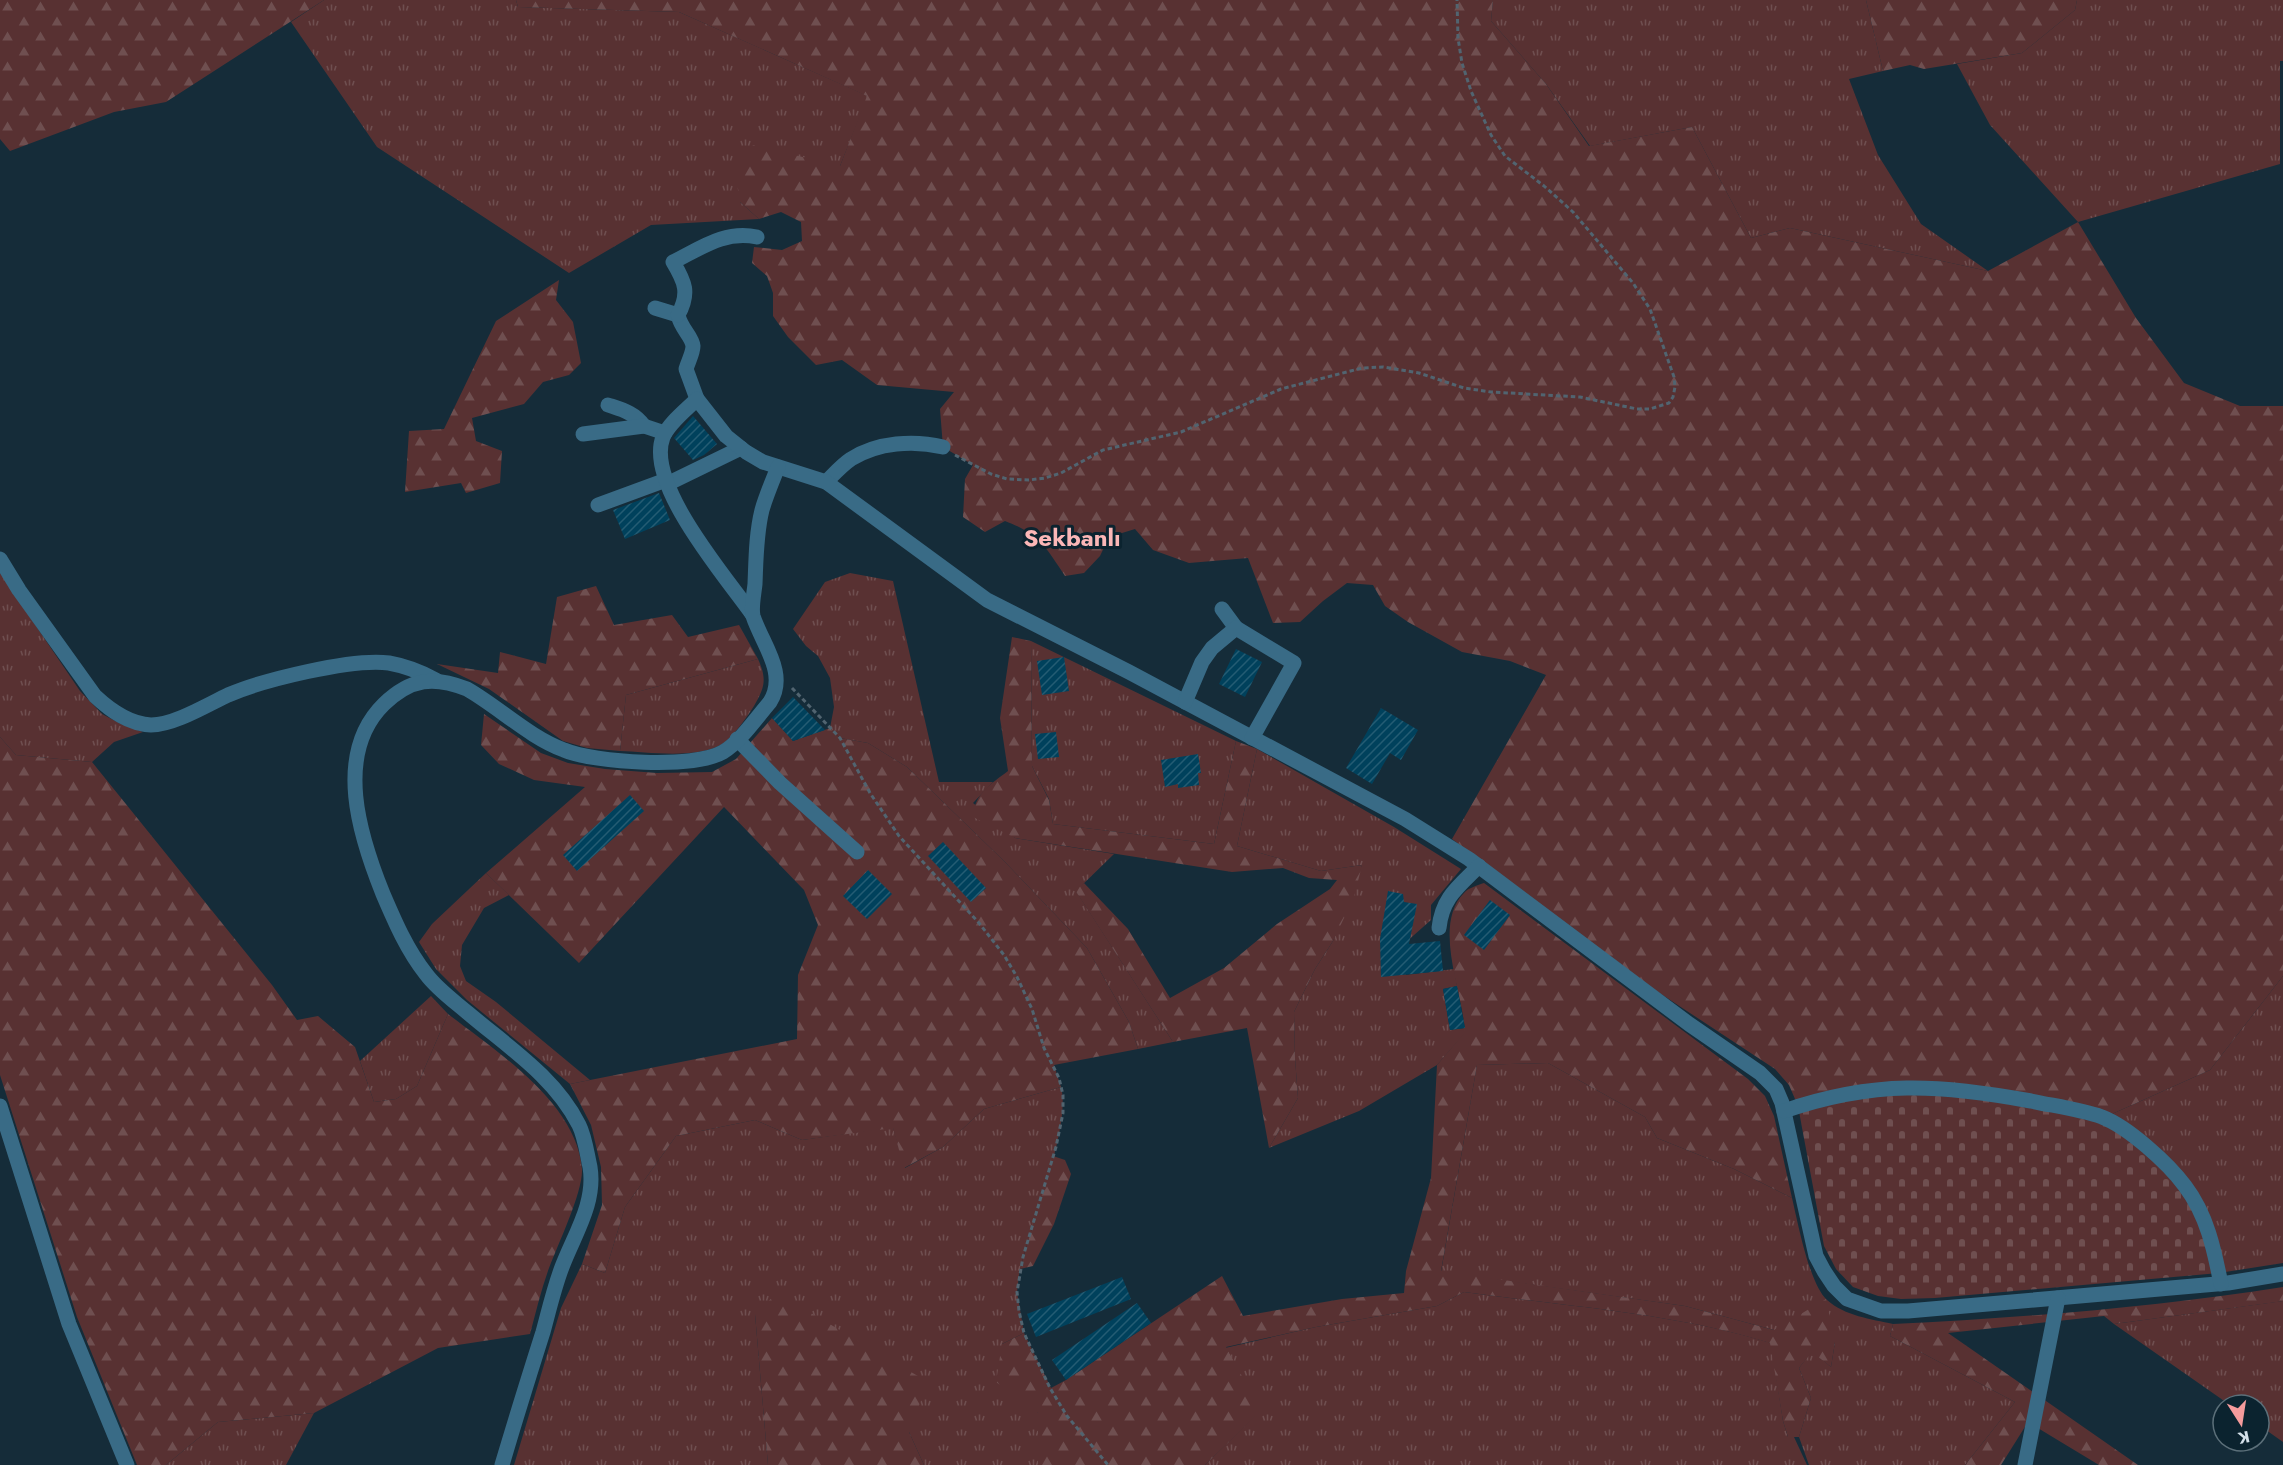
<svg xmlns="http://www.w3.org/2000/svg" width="2283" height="1465" font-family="Jost,sans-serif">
<defs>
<pattern id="grass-tufts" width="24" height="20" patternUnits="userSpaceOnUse" patternTransform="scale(1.5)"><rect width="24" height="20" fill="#583132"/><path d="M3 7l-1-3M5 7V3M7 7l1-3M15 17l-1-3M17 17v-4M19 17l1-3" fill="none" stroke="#6f4f50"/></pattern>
<pattern id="forest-firs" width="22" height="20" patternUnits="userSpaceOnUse" patternTransform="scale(1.5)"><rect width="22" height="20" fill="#583132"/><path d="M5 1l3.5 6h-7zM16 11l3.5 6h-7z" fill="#6f4f50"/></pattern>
<pattern id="cemetery-stones" width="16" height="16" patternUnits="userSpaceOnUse" patternTransform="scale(1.5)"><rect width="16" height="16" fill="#583132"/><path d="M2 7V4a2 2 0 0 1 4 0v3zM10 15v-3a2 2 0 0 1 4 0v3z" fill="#6f4f50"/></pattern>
<pattern id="building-hatch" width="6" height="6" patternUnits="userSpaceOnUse" patternTransform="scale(1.5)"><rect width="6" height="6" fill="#00415c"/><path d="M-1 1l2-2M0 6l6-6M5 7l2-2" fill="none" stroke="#245c73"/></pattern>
</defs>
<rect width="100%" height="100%" fill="#152c39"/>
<g fill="url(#grass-tufts)">
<path d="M324 0H516L518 7 679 12 868 96 840 166 740 202 759 219 651 225 569 273 377 147 291 22Z"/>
<path d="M1493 0H1866L1883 71 1849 79 1878 155 1921 224 1988 271 1790 228 1751 238 1692 127 1590 146 1546 84 1491 21Z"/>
<path d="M2077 0H2283V61H2280V164L2078 222 1990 125 1957 64 2022 53 2075 10Z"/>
<path d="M0 573 80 691 102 714 121 724 143 732 114 742 92 762 16 755 0 737Z"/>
<path d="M850 573 893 581 939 782H993L973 803 1015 838 1114 854 1076 891 1173 1042 1138 1049 1129 1022 1087 948 1005 862 907 767 868 743 840 738 830 728 834 707 830 678 818 656 806 646 793 629 825 582Z"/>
<path d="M1031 641 1236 741 1214 844 1053 824 1049 799 1032 766Z"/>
<path d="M758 659C767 679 765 687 754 706 747 717 736 733 725 742 701 760 649 752 620 751L626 695Z"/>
<path d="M1257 749 1394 827 1461 869 1431 905V920L1405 943 1406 975 1454 969 1457 986 1443 989 1450 1030 1465 1028V1033L1437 1065 1359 1111 1269 1148 1298 1098 1295 1058 1294 1012 1315 969 1333 941 1362 865 1321 871 1237 846Z"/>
<path d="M486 873 509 895 484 908 462 945 460 966 466 981 496 1002 590 1080 570 1084 467 1000 436 969 419 942 432 924Z"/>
<path d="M2283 976V1263L2219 1273 2103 1118 2210 1070Z"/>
<path d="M431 996 448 1014 417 1086 396 1099 374 1102 360 1061Z"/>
<path d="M1548 1063 1645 1117 1657 1138 1734 1169 1792 1198C1798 1223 1809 1283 1827 1300 1845 1316 1871 1319 1893 1324L1890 1336 2015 1402 1965 1465H1809L1799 1437 1811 1398 1799 1368 1812 1351 1831 1367 1835 1342 1774 1330 1685 1306 1441 1272 1477 1065Z"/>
<path d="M1061 1087C1072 1127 1028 1230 1019 1275L1017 1292 1024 1333 1002 1344 1038 1413V1465H924L909 1432 755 1314 768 1465H514L561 1308 582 1264 605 1273 625 1207 676 1136 755 1120 802 1140 893 1127 905 1168 943 1147 984 1109Z"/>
<path d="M1464 1292C1564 1306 1675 1313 1771 1343L1783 1421 1788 1437H1794L1807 1465H1205L1260 1411 1225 1348 1316 1327 1437 1306Z"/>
<path d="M2283 1301V1442L2259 1425V1405H2230L2114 1324Z"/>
<path d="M314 1413 286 1465H166L218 1422Z"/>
</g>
<g fill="url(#forest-firs)">
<path d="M0 0H324L166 102 114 112 10 151 0 139Z"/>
<path d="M516 0H1493L1491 21 1546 84 1589 146 1692 127 1751 238 1790 228 1988 271 2078 222 2136 318 2184 383 2240 406H2283V976L2210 1070 2103 1118 1798 1106 1789 1085 1775 1069 1655 990 1452 839 1546 675 1510 661 1462 652 1408 622 1385 606 1373 585 1347 583 1323 601 1300 622 1273 623 1248 558 1189 563 1153 550 1135 529 1109 537 1100 556 1084 573 1065 576C1045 546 1039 534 1005 521L985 532 963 517 965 479 973 465 943 447 940 409 954 392 877 385 842 360 816 365 788 337 773 316V293L767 276 752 263 754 247 782 250 802 241 801 222 781 212 759 219 740 202 736 178 753 145 840 166 867 96 679 12 518 7Z"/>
<path d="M1866 0H2077L2075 10 2022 53 1924 69 1910 65 1883 71Z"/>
<path d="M559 280 556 300 573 322 581 363 569 375 543 382 524 404 472 418 476 441 502 451 500 483 466 493 461 483 405 492 409 431 444 429 496 321Z"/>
<path d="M596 586 614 625 672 615 688 637 739 625 758 659 626 695 620 751 587 748 563 741 489 689 437 664 498 673 500 652 546 664 557 597Z"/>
<path d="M1012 637 1031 641 1032 766 1049 800 1053 824 1214 844 1236 741 1257 749 1237 846 1321 871 1362 865 1354 897 1333 941 1315 969 1294 1012 1295 1058 1298 1098 1269 1148 1247 1028 1173 1042 1075 890 1084 883 1128 929 1170 998 1224 968 1277 924 1330 889 1337 880 1309 878 1283 868 1232 872 1015 838 973 817C974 794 991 784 1008 771L1000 718Z"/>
<path d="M484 714 541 753 568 763 605 769 657 773 712 772 736 759 772 718 793 741 830 728 840 738 868 743 907 767 1005 862 1087 948 1129 1022 1138 1049 1054 1065 1061 1087 984 1109 943 1147 904 1168 893 1128 802 1140 755 1120 676 1136 625 1207 605 1273 582 1264 602 1205 601 1167 591 1125 570 1084 797 1039 798 975 818 925 804 890 724 807 579 963 486 873 585 787 534 780 499 764 481 745Z"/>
<path d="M0 737 16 755 92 762 272 985 297 1020 318 1016 355 1047 374 1102 396 1099 417 1086 448 1014C496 1051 577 1103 582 1169 583 1192 558 1244 549 1268 541 1290 536 1312 530 1334L438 1348 314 1413 218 1422 166 1465H137L77 1317 0 1075Z"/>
<path d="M1484 883 1748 1079 1765 1096 1774 1116 1792 1198 1734 1169 1657 1138 1645 1117 1548 1063 1477 1065 1441 1271 1685 1306 1774 1330 1826 1299 1835 1342 1831 1367 1812 1352 1799 1368 1811 1398 1799 1437H1788L1783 1421 1770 1343C1675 1313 1564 1306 1464 1292L1437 1306 1316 1327 1226 1347 1261 1411 1205 1465H1038V1413L996 1382 1002 1344 1024 1333 1051 1388 1066 1380 1222 1276 1243 1316 1342 1299 1404 1293 1406 1271 1431 1178 1437 1065 1465 1032C1463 993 1432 925 1464 893 1468 888 1478 885 1484 883Z"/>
<path d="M1053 1156 1065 1160 1071 1174 1054 1224 1033 1266 1020 1269Z"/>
<path d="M2283 1287V1301L2277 1302 2114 1324 2104 1316 1948 1333 2138 1465H2099L2028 1422 2001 1465H1965L2015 1402 1890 1336 1893 1324C2023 1318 2154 1307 2283 1287Z"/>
<path d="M777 1293 928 1382 909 1432 924 1465H768L755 1314Z"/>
</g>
<path fill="url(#cemetery-stones)" d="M1904 1086 2103 1118 2185 1185 2219 1273 1935 1298 1901 1299 1878 1296 1853 1287 1836 1269 1824 1246 1798 1106Z"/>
<g fill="url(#building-hatch)">
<path d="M693 416 717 444 704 455 693 460 674 438Z"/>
<path d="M659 493 670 520 625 539 613 510Z"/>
<path d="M1236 649 1262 662 1245 697 1219 684Z"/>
<path d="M1064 657 1069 691 1042 695 1037 661Z"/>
<path d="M793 697 825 730 793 741 772 718Z"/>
<path d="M1381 708 1418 730 1401 760 1390 753 1372 784 1346 768Z"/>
<path d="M1056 732 1059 757 1038 759 1035 734Z"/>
<path d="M1198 754 1201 773H1198L1199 785 1178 788V784L1165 787 1161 760Z"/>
<path d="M630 795 644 811 577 871 563 855Z"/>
<path d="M943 842 986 888 971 902 928 856Z"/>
<path d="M868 870 892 894 867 919 843 896Z"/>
<path d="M1388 891 1403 894 1404 902 1417 904 1409 944 1440 941 1443 971 1381 977 1380 939Z"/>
<path d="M1490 900 1510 915 1484 950 1464 935Z"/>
<path d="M1457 986 1465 1028 1450 1030 1443 989Z"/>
<path d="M1122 1277 1131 1299 1036 1337 1027 1314Z"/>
<path d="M1137 1303 1151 1323 1066 1380 1052 1360Z"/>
</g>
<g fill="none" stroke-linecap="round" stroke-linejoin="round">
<g stroke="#516470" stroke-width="3" stroke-dasharray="4.5 3" stroke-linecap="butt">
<path d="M955 455 991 474 1007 479 1029 480 1045 478 1061 473 1103 450 1181 432 1281 389 1362 368 1383 367 1419 373 1464 388 1491 392 1580 397 1637 409H1650L1669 403 1673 397 1675 387 1674 377 1650 309 1633 283 1573 212 1544 186 1505 156 1491 135 1471 91 1462 63 1458 38 1457 0"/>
<path d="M792 688 840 738 870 793 899 836 979 923 1004 955 1017 977 1032 1009 1044 1048 1059 1078 1063 1095V1113L1056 1147 1023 1257 1017 1292 1019 1311 1024 1333 1050 1388 1067 1416 1108 1465"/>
</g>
<g stroke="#396b86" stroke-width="15">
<path d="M655 308 678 315C681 329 692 336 693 346 693 353 688 362 686 369L697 399"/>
<path d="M678 315C690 293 685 282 673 262 701 248 725 230 757 237"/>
<path d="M608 405C623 410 635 413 644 426"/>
<path d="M583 434 644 426 665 433"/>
<path d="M826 482C834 474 842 465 851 459 878 442 914 440 943 447"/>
<path d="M667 484 741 448"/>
<path d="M598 505 666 480"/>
<path d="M0 559 19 590 95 696C111 711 129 724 151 725 174 725 207 705 228 695 263 680 352 658 389 663 406 666 421 672 436 680"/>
<path d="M1222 609 1236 628"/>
<path d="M752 614C726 577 645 484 663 437 669 423 686 410 697 399L726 436 746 452 763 462 826 482 987 600 1129 672 1405 819 1469 859 1689 1024 1760 1073 1776 1089 1782 1103 1816 1256 1824 1271 1834 1286 1847 1299 1881 1311H1908L2228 1283 2283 1274"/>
<path d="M1185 702 1202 662 1212 648 1236 628 1294 663 1252 738"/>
<path d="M737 739 780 783 857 852"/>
<path d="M1439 928C1442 898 1458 887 1479 866"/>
<path d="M0 1106 69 1324 127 1465"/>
<path d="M1784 1111C1874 1080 1939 1084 2031 1101 2054 1106 2079 1109 2102 1117 2128 1127 2168 1163 2185 1186 2207 1215 2214 1249 2221 1284"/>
<path d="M502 1465C515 1421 529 1376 543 1332 549 1310 554 1288 562 1267 574 1235 596 1203 590 1167 587 1154 585 1137 579 1125 555 1077 508 1047 468 1013 454 1001 437 989 426 974 407 950 395 922 383 894 360 837 333 754 384 704 411 678 434 676 467 689 500 708 529 737 564 750 595 763 694 769 723 752 740 742 757 717 770 702 788 673 762 644 753 616 751 607 754 594 755 584 756 560 756 534 762 510 766 496 772 482 778 467"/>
<path d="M2025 1465 2058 1298"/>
</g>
</g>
<g text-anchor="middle" stroke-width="6" stroke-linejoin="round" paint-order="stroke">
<g font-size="24" font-weight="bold" fill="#fbb7b7" stroke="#0b232f">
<text x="1072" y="546">Sekbanlı</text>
</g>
</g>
<g transform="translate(2241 1423) rotate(168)"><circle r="28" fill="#0b232f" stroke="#5b6f79" stroke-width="1.5"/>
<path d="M0-4.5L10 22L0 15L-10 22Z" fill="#f59b9c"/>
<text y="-9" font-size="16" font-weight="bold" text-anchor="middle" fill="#d3e0e9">K</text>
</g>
</svg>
